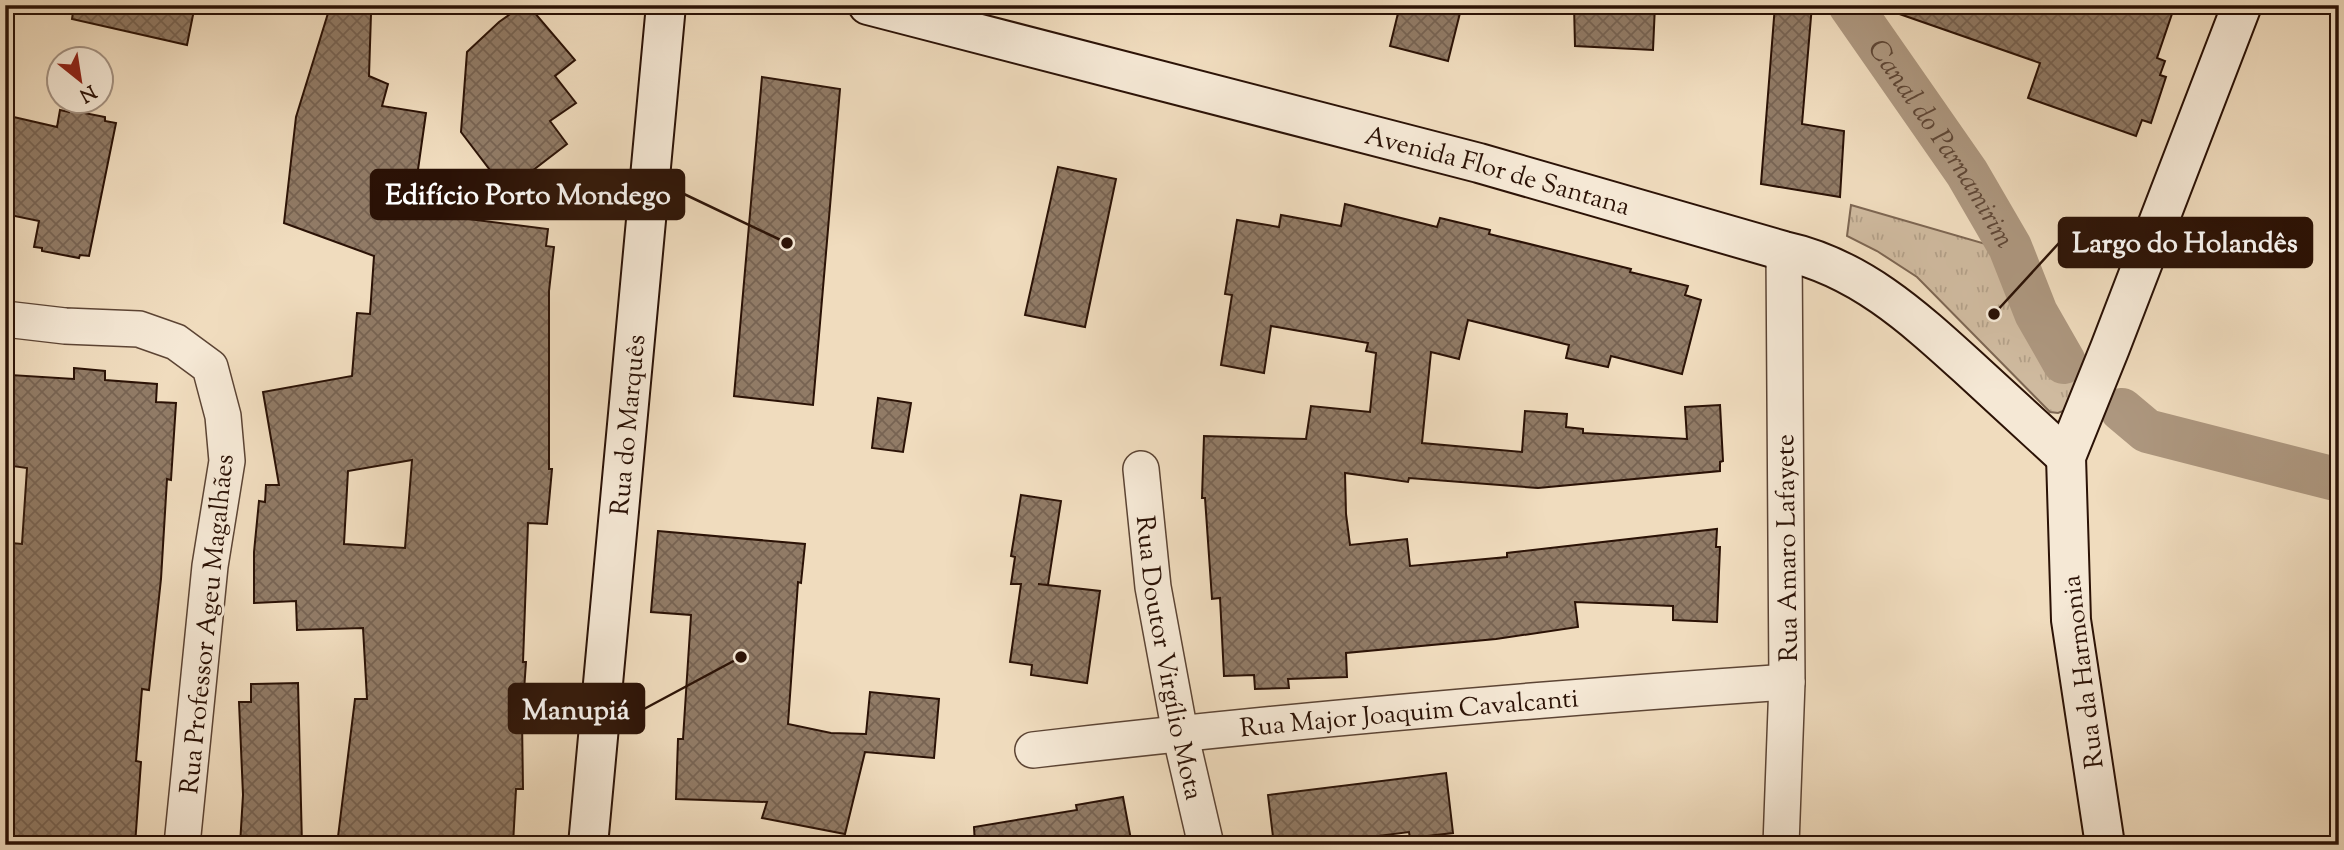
<svg xmlns="http://www.w3.org/2000/svg" width="2344" height="850" font-family="'Sorts Mill Goudy',serif">
<defs>
<pattern id="grass-tufts" width="24" height="20" patternUnits="userSpaceOnUse" patternTransform="scale(1.75)"><rect width="24" height="20" fill="#cfba9f"/><path d="M3 7l-1-3M5 7V3M7 7l1-3M15 17l-1-3M17 17v-4M19 17l1-3" fill="none" stroke="#b29f87"/></pattern>
<pattern id="building-cross-hatch" width="8" height="8" patternUnits="userSpaceOnUse" patternTransform="scale(1.75)"><rect width="8" height="8" fill="#917b66"/><path d="M0 0l8 8M0 8l8-8" fill="none" stroke="#776352"/></pattern>
</defs>
<rect width="100%" height="100%" fill="#f0dcbe"/>
<filter id="stains"><feTurbulence type="fractalNoise" baseFrequency=".00286" numOctaves="4"/><feColorMatrix values="0 0 0 0 .2 0 0 0 0 .09 0 0 0 0 .02 0 0 0 .5 -.17"/></filter>
<radialGradient id="worn" r=".72"><stop offset=".6" stop-color="#630" stop-opacity="0"/><stop offset="1" stop-color="#630" stop-opacity=".3"/></radialGradient>
<path fill="url(#grass-tufts)" stroke="#7d6652" stroke-width="2" d="M1851 205 2003 249C2022 288 2045 355 2079 381L2068 409 2058 413 2050 412 1917 277 1877 251 1847 236Z"/>
<g fill="none" stroke-linecap="round" stroke-linejoin="round">
<g stroke="#ad977f" stroke-width="44">
<path id="s1" d="M1850 5 1967 173 2010 247 2036 313 2064 362"/>
<path d="M2122 410 2147 431 2339 480"/>
</g>
</g>
<g fill="url(#building-cross-hatch)" stroke="#2b1206" stroke-width="2" fill-rule="evenodd">
<path d="M74 5H195L187 45 72 19Z"/>
<path d="M523 5H528L575 60 555 76 576 103 550 121 567 144 506 191 461 132 467 52 499 22Z"/>
<path d="M1400 5H1462L1448 61 1390 46Z"/>
<path d="M1574 5H1655L1653 50 1575 46Z"/>
<path d="M1775 5H1812L1802 124 1844 131 1840 197 1761 184Z"/>
<path d="M1889 5H2175L2157 58 2165 61 2160 75 2166 77 2151 123 2142 120 2136 136 2028 98 2040 63 1888 10Z"/>
<path d="M329 10 371 14 369 76 388 84 382 106 426 113 412 212 548 229 546 246 554 247 549 291V469H552L547 524 528 523 523 662H526L522 719 523 789H516L513 845H337L355 699H367L363 628 297 630 296 601 254 603V552L259 501 265 502 266 485H279L263 392 352 376 357 313 370 314 374 256 284 223 296 117ZM412 460 405 548 344 544 348 471Z"/>
<path d="M762 77 840 89 813 405 734 396Z"/>
<path d="M60 110 69 112V110L105 117V121L116 123 89 256 80 255 79 258 42 251V248L34 247 39 221 5 214V115L57 127Z"/>
<path d="M1058 167 1116 179 1085 327 1025 315Z"/>
<path d="M1345 204 1437 227 1440 218 1490 230 1489 234 1631 269 1630 272 1688 286 1685 295 1701 300 1682 374 1611 356 1608 367 1566 358 1569 345 1468 320 1459 359 1431 352 1422 443 1522 452 1525 411 1567 414 1566 427 1583 429V433L1687 439 1685 407 1720 405 1723 461 1720 462V471L1538 488 1409 478 1408 482 1345 473 1346 514 1350 545 1407 539 1410 566 1507 557V553L1717 529 1716 547H1720L1717 622 1673 620V606L1575 602 1578 627 1496 639 1346 653 1347 677 1288 679 1289 688 1255 689 1254 675 1224 676 1220 598 1212 599 1205 498H1202L1204 436 1306 439 1311 406 1370 412 1376 353 1366 351 1368 343 1271 326 1264 373 1221 365 1232 295 1225 294 1237 220 1279 227 1281 215 1341 226Z"/>
<path d="M74 368 105 371V380L157 384 156 402 176 403 171 480 167 479 161 579 149 690 142 689 136 761 141 762 135 845H5V571H10L12 543 22 544 27 468 5 465V425L8 426 11 375 74 379Z"/>
<path d="M878 398 911 403 903 452 872 448Z"/>
<path d="M1021 495 1061 501 1048 585 1038 584 1100 591 1087 683 1031 675 1032 665 1010 662 1021 584H1011L1015 557 1011 556Z"/>
<path d="M658 531 805 544 801 583 798 582 788 724 831 733 866 734 870 692 939 699 934 758 865 752 845 834 762 818 767 802 676 799 678 739H683L691 615 651 612Z"/>
<path d="M298 683 302 845H240L243 795 239 702H251V684Z"/>
<path d="M1446 773 1453 833 1410 838 1409 832 1307 845H1274L1268 795Z"/>
<path d="M1123 797 1132 845H975L974 827 1077 810 1076 805Z"/>
</g>
<g fill="none" stroke-linecap="round" stroke-linejoin="round">
<g stroke="#5c4434" stroke-width="38">
<g id="street">
<path d="M5 319 65 326 139 329 176 342 210 367 223 416 227 461 210 566 182 845"/>
<path id="s2" d="M1141 469 1153 587 1180 733 1206 845"/>
<path id="s3" d="M1033 750C1284 721 1535 699 1787 682"/>
<path d="M1781 845 1787 682 1784 251"/>
</g>
</g>
<g stroke="#2b1206" stroke-width="42">
<g id="secondary">
<path id="s4" d="M868 5 1479 163 1784 251C1858 267 1912 316 1967 366 2000 396 2033 427 2066 457"/>
<path id="s5" d="M588 845 666 5"/>
<path d="M2105 845 2071 620 2066 457 2110 348 2242 5"/>
</g>
</g>
<use href="#street" stroke="#f5e8d5" stroke-width="35"/>
<use href="#secondary" stroke="#f5e8d5" stroke-width="38"/>
</g>
<g text-anchor="middle" stroke-width="6" stroke-linejoin="round" paint-order="stroke">
<g font-size="26" fill="#2b1206" stroke="#f5e8d5">
<text dy="9" stroke="none"><textPath href="#s4" startOffset="651">Avenida Flor de Santana</textPath></text>
<text dy="9" stroke="none"><textPath href="#s5" startOffset="422">Rua do Marquês</textPath></text>
<text transform="translate(1786 548) rotate(-91)" y="9">Rua Amaro Lafayete</text>
<text transform="translate(206 624) rotate(-84)" y="9">Rua Professor Ageu Magalhães</text>
<text dy="9" stroke="none"><textPath href="#s2" startOffset="191">Rua Doutor Virgílio Mota</textPath></text>
<text transform="translate(2082 672) rotate(-97)" y="9">Rua da Harmonia</text>
<text dy="9" stroke="none"><textPath href="#s3" startOffset="378">Rua Major Joaquim Cavalcanti</textPath></text>
</g>
<g font-size="28" font-style="italic" fill="#5f4736" stroke="#f5e8d5">
<text dy="10" stroke="none"><textPath href="#s1" startOffset="166">Canal do Parnamirim</textPath></text>
</g>
</g>
<path fill="none" stroke="#2b1206" stroke-width="2.5" d="M787 243L684 194M1994 314L2059 243M741 657L644 709"/>
<g fill="#2b1206" stroke="#f5e8d5" stroke-width="2.5">
<circle cx="787" cy="243" r="7"/>
<circle cx="1994" cy="314" r="7"/>
<circle cx="741" cy="657" r="7"/>
</g>
<g fill="#2b1206" stroke="#2b1206" stroke-width="2.5">
<rect x="371" y="170" width="313" height="49" rx="7"/>
<rect x="2059" y="218" width="253" height="49" rx="7"/>
<rect x="509" y="684" width="135" height="49" rx="7"/>
</g>
<g font-size="28" text-anchor="middle" font-weight="bold" fill="#fff">
<text x="528" y="204">Edifício Porto Mondego</text>
<text x="2185" y="252">Largo do Holandês</text>
<text x="576" y="719">Manupiá</text>
</g>
<rect width="2344" height="850" fill="none" stroke="#f0dcbe" stroke-width="28"/>
<rect x="7" y="7" width="2330" height="836" fill="none" stroke="#2b1206" stroke-width="3.5"/>
<rect x="14" y="14" width="2316" height="822" fill="none" stroke="#2b1206" stroke-width="2"/>
<g transform="translate(80 80) rotate(150)"><circle r="33" fill="#f5e8d5" stroke="#a49282" stroke-width="2"/>
<path d="M0-5L12 26L0 18L-12 26Z" fill="#8f2418"/>
<text y="-10" font-size="19" font-weight="bold" text-anchor="middle" fill="#2b1206">N</text>
</g>
<rect width="100%" height="100%" filter="url(#stains)"/>
<rect width="100%" height="100%" fill="url(#worn)"/>
</svg>
